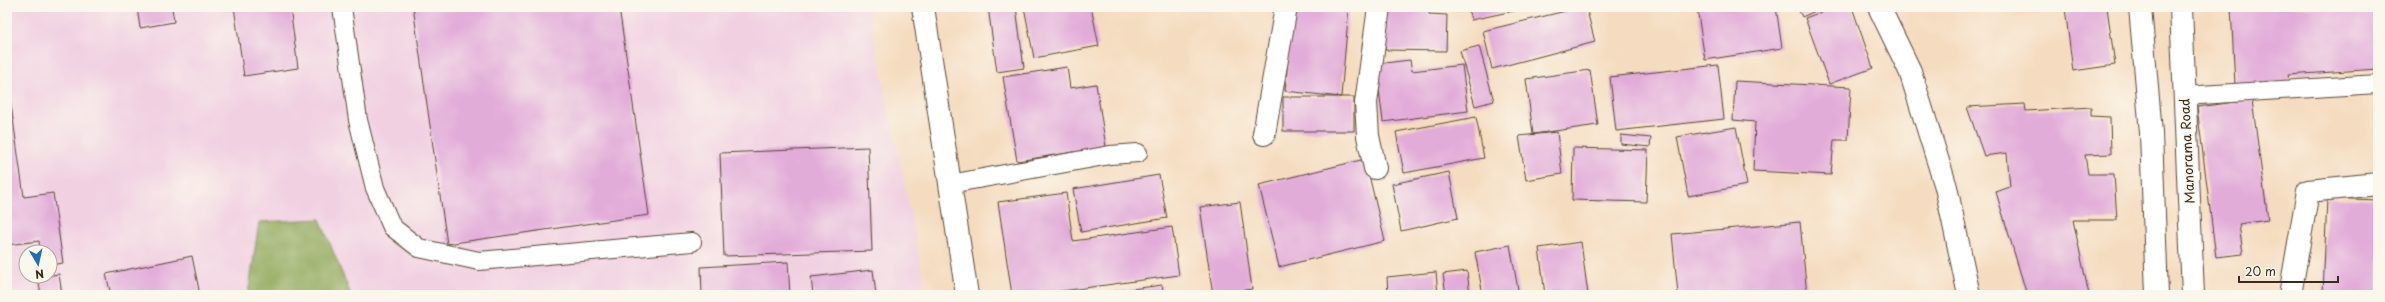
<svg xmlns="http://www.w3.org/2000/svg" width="2385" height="302" font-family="'Playpen Sans',sans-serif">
<rect width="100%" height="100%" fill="#fbf7ec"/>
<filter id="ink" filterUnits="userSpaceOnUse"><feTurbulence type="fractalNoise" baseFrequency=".025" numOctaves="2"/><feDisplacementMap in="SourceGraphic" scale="8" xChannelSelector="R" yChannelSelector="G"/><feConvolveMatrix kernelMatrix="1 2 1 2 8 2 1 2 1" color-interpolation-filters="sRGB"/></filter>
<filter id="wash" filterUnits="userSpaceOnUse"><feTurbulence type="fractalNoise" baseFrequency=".012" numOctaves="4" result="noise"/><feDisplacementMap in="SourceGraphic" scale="16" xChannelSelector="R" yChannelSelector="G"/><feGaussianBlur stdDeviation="0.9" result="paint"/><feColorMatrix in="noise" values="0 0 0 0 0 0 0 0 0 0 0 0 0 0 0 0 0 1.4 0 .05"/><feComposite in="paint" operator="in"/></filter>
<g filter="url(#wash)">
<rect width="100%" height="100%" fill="#f5dcc0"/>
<path fill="#f1d0e2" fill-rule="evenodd" d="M7 7H868L927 295H7ZM26 252H50V276H26Z"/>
<path fill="#8fa75a" stroke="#65683c" d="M320 219 351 295H248L259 222Z"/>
<g id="blocks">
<g fill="#e2acd9">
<path d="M137 7H172L174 22 140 28Z"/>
<path d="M234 7H290L298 68 244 76Z"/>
<path d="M413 7H619L649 215 447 244Z"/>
<path d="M988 7H1016L1024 68 997 72Z"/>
<path d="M1024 7H1091L1099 46 1034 58Z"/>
<path d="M1293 7H1349L1341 97 1285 91Z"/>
<path d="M1386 7H1429V14L1447 15 1446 51 1385 50Z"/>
<path d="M1468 7H1522L1523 9 1471 20Z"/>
<path d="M1582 7H1586L1595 42 1492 69 1483 31Z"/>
<path d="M1697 7H1776L1782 48 1705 60Z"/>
<path d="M1797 7H1824L1802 17Z"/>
<path d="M1835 7H1852L1873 68 1829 84 1805 18Z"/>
<path d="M2107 7 2115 65 2073 71 2065 8Z"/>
<path d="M2231 7H2378V69L2288 75 2289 82 2235 85Z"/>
<path d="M1479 46 1494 101 1475 106 1460 51Z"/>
<path d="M1410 60 1412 71 1462 65 1468 111 1383 122 1376 64Z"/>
<path d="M1718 65 1724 119 1616 131 1610 77Z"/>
<path d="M1067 67 1070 88 1096 84 1106 147 1017 161 1003 77Z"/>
<path d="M1590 70 1598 125 1533 134 1526 79Z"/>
<path d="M1735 81 1851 87 1848 140H1834L1831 175 1753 171 1755 122 1733 120Z"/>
<path d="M8 84 24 197 53 193 63 263 50 265V252H40L39 241 7 245Z"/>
<rect x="1283" y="97" width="71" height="34"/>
<path d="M2252 100 2268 220 2239 224 2243 254 2216 257 2197 107Z"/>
<path d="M2025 104 2026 111 2091 107V116L2110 117 2111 154 2085 155 2088 174H2114L2117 220H2073L2089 295H2027L1996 192 2010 187 2007 153 1984 156 1967 107Z"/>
<path d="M1476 117 1484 158 1404 173 1396 132Z"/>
<path d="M1736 127 1747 185 1688 196 1677 137Z"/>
<path d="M1557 132 1562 174 1526 180 1519 136Z"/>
<path d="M1621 135 1651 138 1650 147 1621 144Z"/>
<path d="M868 147 872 251 724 256 720 153Z"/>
<path d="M1573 148 1648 150 1646 202 1572 200Z"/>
<path d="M1365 159 1385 241 1279 267 1259 185Z"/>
<path d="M1449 172 1458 218 1401 231 1392 184Z"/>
<path d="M1159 175 1167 218 1081 232 1073 189Z"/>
<path d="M1066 193 1073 241 1172 227 1179 275 1033 295H1012L998 202Z"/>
<path d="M2327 198 2378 200V295H2323Z"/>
<path d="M1240 202 1252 289 1227 293V295H1213L1200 207Z"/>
<path d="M1800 222 1807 295 1678 294 1672 234Z"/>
<path d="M1581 242 1588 295H1545L1539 248Z"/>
<path d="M1510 245 1519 295H1483L1475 252Z"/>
<path d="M192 256 200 295H111L106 274Z"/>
<path d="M788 262 790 295H702L701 267Z"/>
<path d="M873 270 876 295H813L811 277Z"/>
<path d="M1467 271 1470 295H1446L1443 274Z"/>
<path d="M1436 272 1438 295H1388L1387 277Z"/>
<path d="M59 274 62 295H41L38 277Z"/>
<path d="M1162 285 1164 295H1095V294Z"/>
</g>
</g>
</g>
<g filter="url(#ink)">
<use href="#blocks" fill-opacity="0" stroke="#574536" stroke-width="1"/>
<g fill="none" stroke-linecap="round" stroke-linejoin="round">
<g stroke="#574536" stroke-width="20">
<g id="lane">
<path d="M342 7 358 120 375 188 392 227 419 248 479 261 692 242"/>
<path d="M2184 96 2378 84"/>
<path d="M950 184 1110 155 1138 153"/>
</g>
</g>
<g stroke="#574536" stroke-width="24">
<g id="street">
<path d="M923 7 967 295"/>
<path d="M1264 134 1286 7"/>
<path d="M1375 168 1368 136 1366 103 1379 7"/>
<path d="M2290 295 2308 191 2378 184"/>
</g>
</g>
<g stroke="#574536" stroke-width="24">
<g id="secondary">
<path d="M1879 7 1910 71 1946 187 1969 295"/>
<path d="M2140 7 2151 133 2157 295"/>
<path d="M2181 7 2193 295"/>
</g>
</g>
<use href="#lane" stroke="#fff" stroke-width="18"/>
<use href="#street" stroke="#fff" stroke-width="22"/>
<use href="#secondary" stroke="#fff" stroke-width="22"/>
</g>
</g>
<g text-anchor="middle" stroke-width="3.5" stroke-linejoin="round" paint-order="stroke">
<g font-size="13" fill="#3b2a1e" stroke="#fbf7ec">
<text transform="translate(2187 151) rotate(-93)" y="5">Manorama Road</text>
</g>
</g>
<rect width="2385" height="302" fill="none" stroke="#fbf7ec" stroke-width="24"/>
<g transform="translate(38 264) rotate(171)"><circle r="19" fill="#fbf7ec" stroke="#aea59a"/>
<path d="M0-3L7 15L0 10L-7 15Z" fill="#1f6fb2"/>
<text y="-6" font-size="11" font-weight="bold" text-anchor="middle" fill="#3b2a1e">N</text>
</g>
<path d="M2239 276v6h99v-6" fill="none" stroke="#3b2a1e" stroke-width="2"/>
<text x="2245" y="276" font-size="12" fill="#3b2a1e" stroke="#fbf7ec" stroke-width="3" paint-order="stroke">20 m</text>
</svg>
